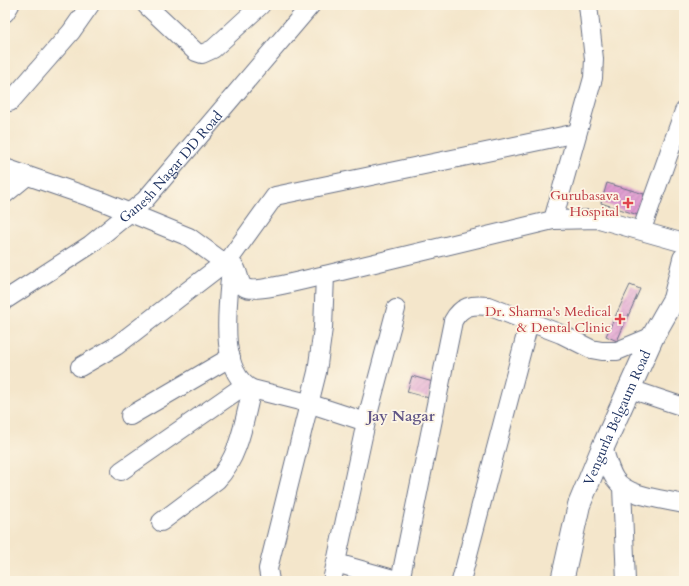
<svg xmlns="http://www.w3.org/2000/svg" width="689" height="586" font-family="Cardo,serif">
<defs>
<pattern id="building-hatch" width="6" height="6" patternUnits="userSpaceOnUse"><rect width="6" height="6" fill="#df9bd0"/><path d="M-1 1l2-2M0 6l6-6M5 7l2-2" fill="none" stroke="#b47fac"/></pattern>
</defs>
<rect width="100%" height="100%" fill="#fcf5e5"/>
<filter id="ink" filterUnits="userSpaceOnUse"><feTurbulence type="fractalNoise" baseFrequency=".025" numOctaves="2"/><feDisplacementMap in="SourceGraphic" scale="8" xChannelSelector="R" yChannelSelector="G"/><feConvolveMatrix kernelMatrix="1 2 1 2 8 2 1 2 1" color-interpolation-filters="sRGB"/></filter>
<filter id="wash" filterUnits="userSpaceOnUse"><feTurbulence type="fractalNoise" baseFrequency=".012" numOctaves="4" result="noise"/><feDisplacementMap in="SourceGraphic" scale="16" xChannelSelector="R" yChannelSelector="G"/><feGaussianBlur stdDeviation="0.9" result="paint"/><feColorMatrix in="noise" values="0 0 0 0 0 0 0 0 0 0 0 0 0 0 0 0 0 1.4 0 .05"/><feComposite in="paint" operator="in"/></filter>
<g filter="url(#wash)">
<rect width="100%" height="100%" fill="#f4e6cb"/>
<g id="blocks">
<g fill="url(#building-hatch)">
<path d="M607 183 644 194 638 215 601 203Z"/>
<path d="M630 285 640 289 617 341 606 336Z"/>
<path d="M412 376 433 382 429 398 407 392Z"/>
</g>
</g>
</g>
<g filter="url(#ink)">
<use href="#blocks" fill-opacity="0" stroke="#676f84" stroke-width="1"/>
<g fill="none" stroke-linecap="round" stroke-linejoin="round">
<g stroke="#676f84" stroke-width="20">
<g id="minor">
<path d="M146 5 196 52 202 54 213 49 261 5"/>
<path d="M5 13 10 5"/>
<path d="M5 97 10 102 71 32 90 5"/>
<path d="M5 168 101 201 189 237 226 264 275 196 577 133"/>
<path d="M5 194 27 176"/>
<path d="M553 220 593 78 594 59 588 5"/>
<path d="M642 229 684 111"/>
<path d="M231 266C229 299 216 371 252 389L308 403 366 422"/>
<path id="s1" d="M5 300 90 245 145 200 311 5"/>
<path d="M80 367 116 346 220 266C244 258 234 283 246 288 256 293 311 278 325 275"/>
<path d="M630 389 684 407"/>
<path d="M130 416 231 357"/>
<path d="M603 447C606 456 609 470 615 479 627 497 664 499 684 504"/>
<path d="M121 471 245 385"/>
<path d="M622 487 626 581"/>
<path d="M161 522 217 480C240 456 244 420 252 389"/>
<path d="M336 563 400 581"/>
<path d="M270 581 268 569 317 372 323 328 325 275 553 220 599 219 684 243"/>
<path d="M332 581 366 422 396 309"/>
<path d="M400 581 453 321C461 306 472 304 488 306L561 334 591 349 602 351H617L653 336"/>
<path d="M461 581 529 323"/>
</g>
</g>
<g stroke="#676f84" stroke-width="24">
<g id="major">
<path id="s2" d="M562 581 579 505 603 447 653 336 674 299 684 259"/>
</g>
</g>
<use href="#minor" stroke="#fff" stroke-width="18"/>
<use href="#major" stroke="#fff" stroke-width="22"/>
</g>
</g>
<g fill="#e0444e" stroke="#fcf5e5" stroke-width="1.5">
<path d="M626 197h4v4h4v4h-4v4h-4v-4h-4v-4h4z"/>
<path d="M618 313h4v4h4v4h-4v4h-4v-4h-4v-4h4z"/>
</g>
<g text-anchor="middle" stroke-width="3.5" stroke-linejoin="round" paint-order="stroke">
<g font-size="14" fill="#1b2f5e" stroke="#fcf5e5">
<text dy="5" stroke="none"><textPath href="#s1" startOffset="214">Ganesh Nagar DD Road</textPath></text>
<text dy="5" stroke="none"><textPath href="#s2" startOffset="173">Vengurla Belgaum Road</textPath></text>
</g>
<g font-size="14" fill="#be3a42" stroke="#fcf5e5" text-anchor="end">
<text x="619" y="200">Gurubasava<tspan x="619" dy="16">Hospital</tspan></text>
<text x="611" y="316">Dr. Sharma's Medical<tspan x="611" dy="16">&amp; Dental Clinic</tspan></text>
</g>
<g font-size="15" font-weight="bold" fill="#605586" stroke="#fcf5e5">
<text x="401" y="421">Jay Nagar</text>
</g>
</g>
<rect width="689" height="586" fill="none" stroke="#fcf5e5" stroke-width="20"/>
</svg>
